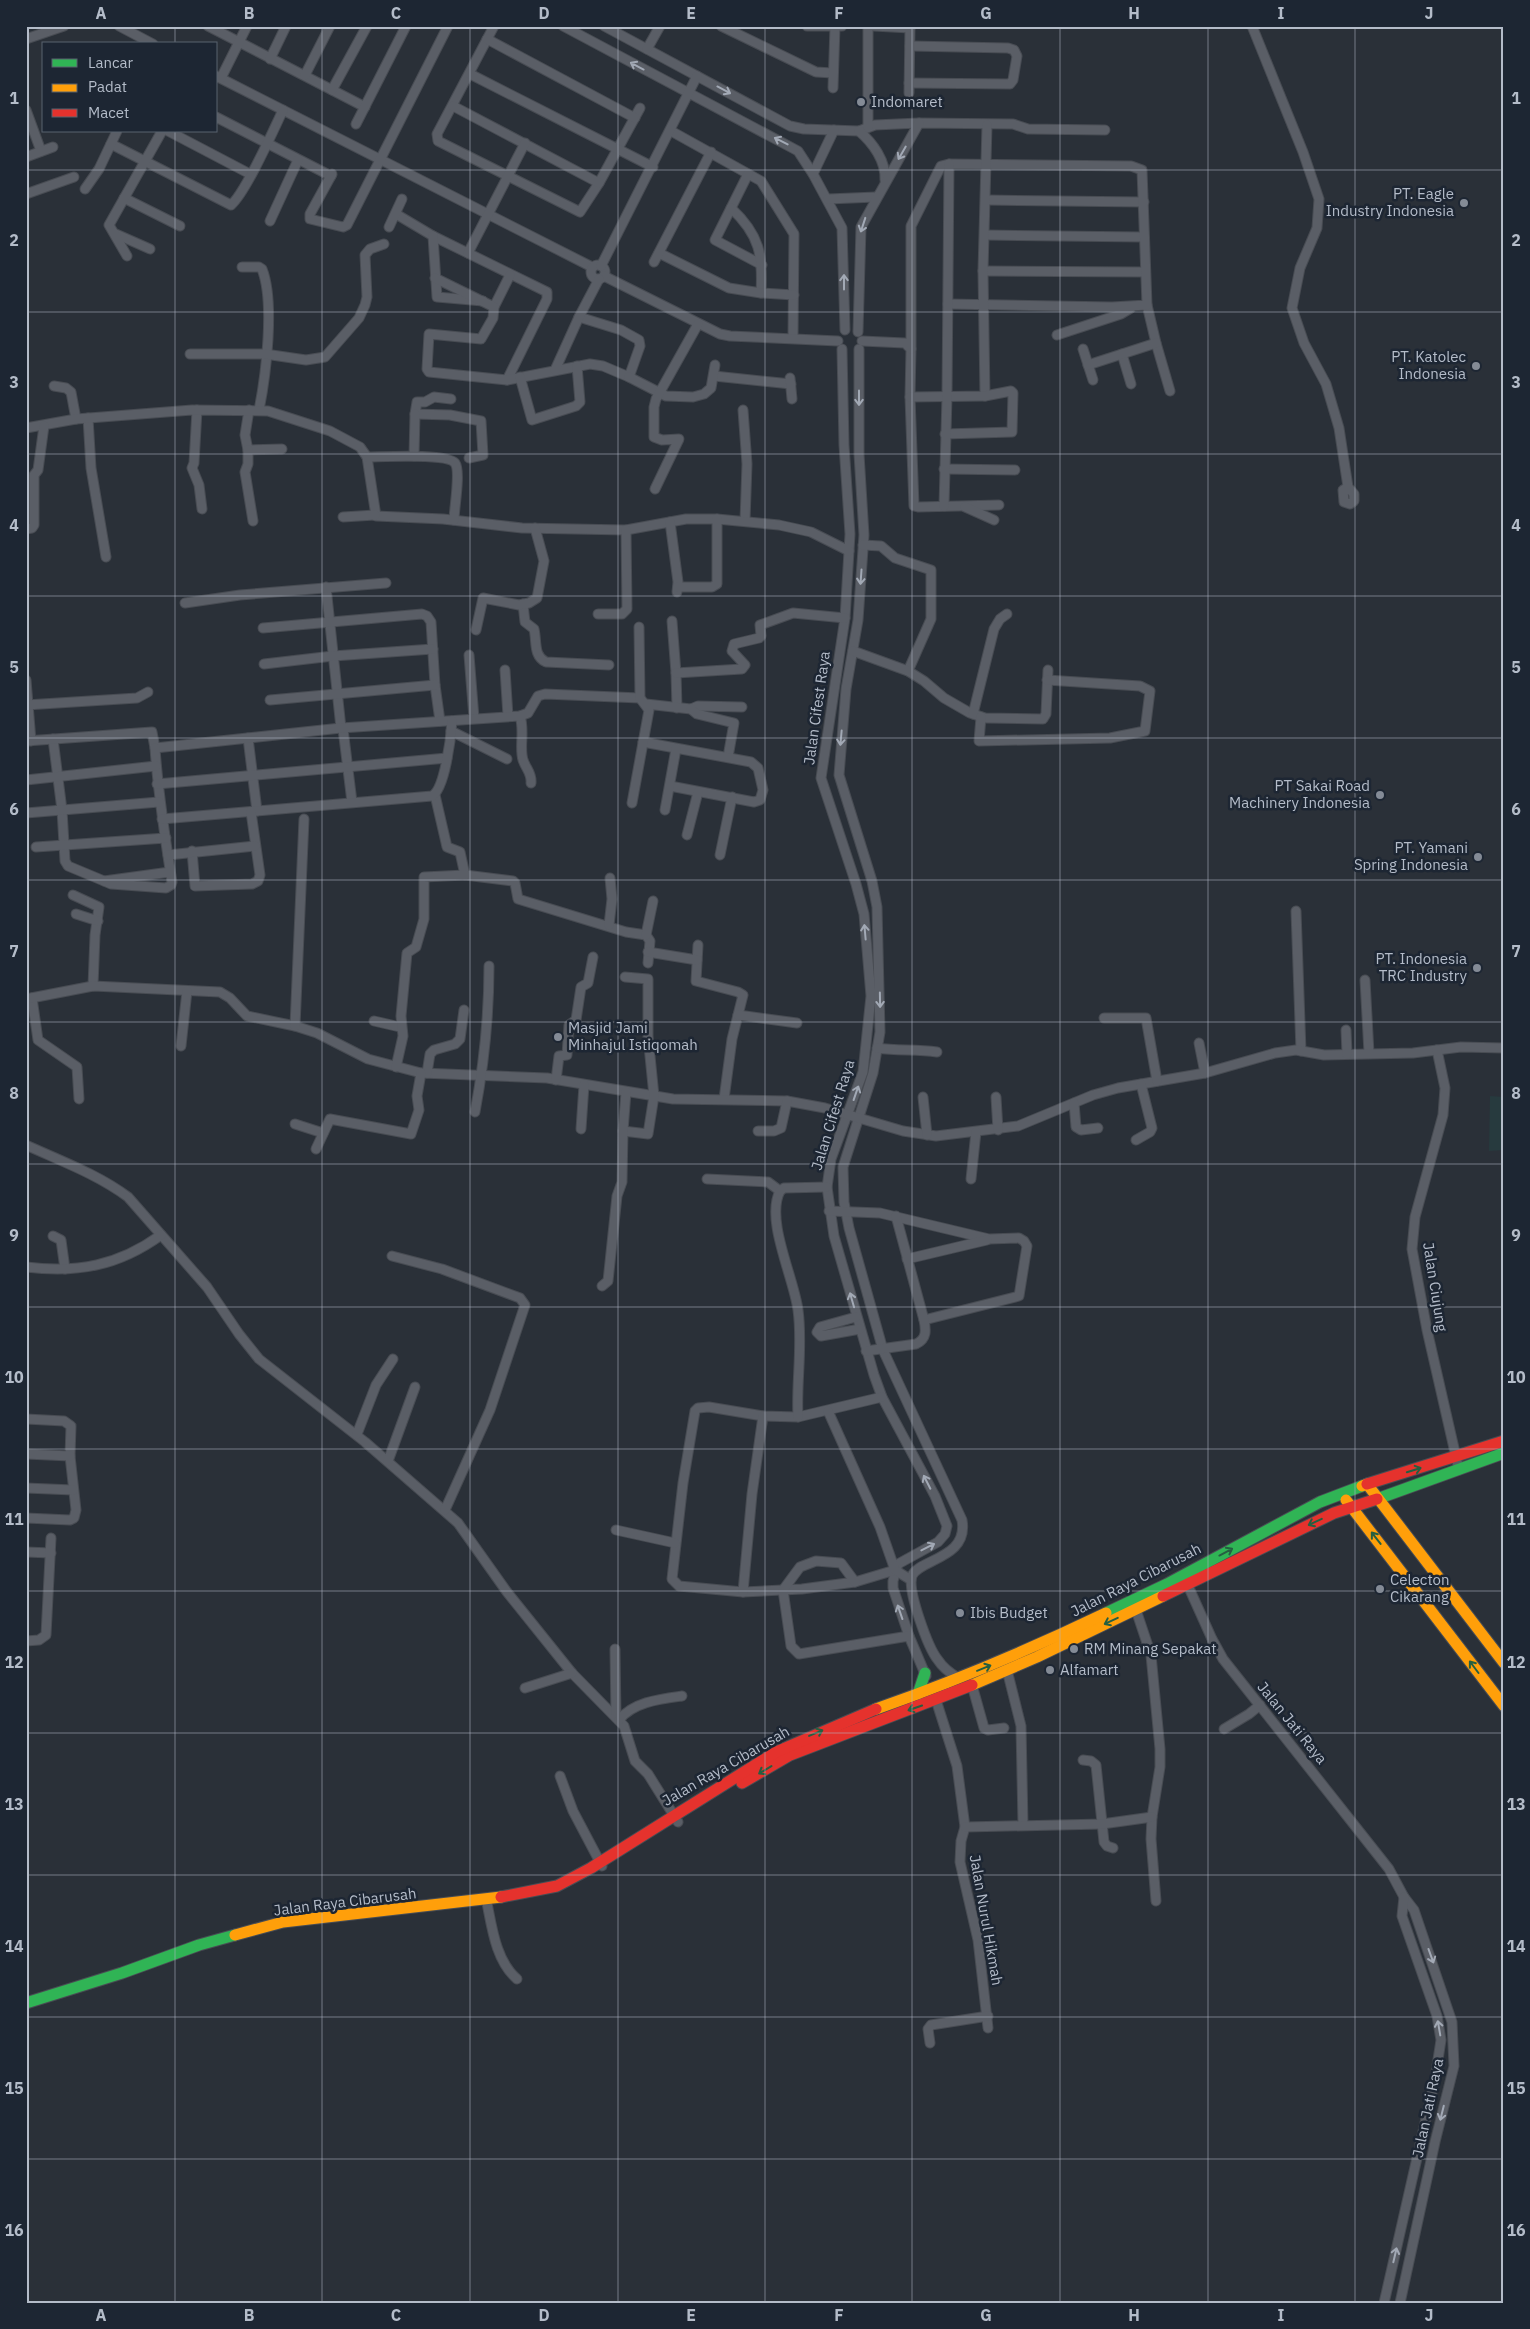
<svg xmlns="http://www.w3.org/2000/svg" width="1530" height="2329" font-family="'IBM Plex Sans',sans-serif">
<rect width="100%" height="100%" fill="#2a3038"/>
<path fill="#273a3e" d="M1490 1096 1504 1097V1150L1489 1151Z"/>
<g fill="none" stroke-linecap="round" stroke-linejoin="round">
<g stroke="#484c53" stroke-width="11">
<g id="street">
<path d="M119 26 153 44"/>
<path d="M208 26 365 107"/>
<path d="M494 26 437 134 438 141 580 212 599 183 640 108"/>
<path d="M563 26 798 151 813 174 842 228 845 330"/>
<path d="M604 26 790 126 804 129 859 131 875 125 919 123 1013 124 1028 129 1105 130"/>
<path d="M721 26 816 72 833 73"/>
<path d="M807 26H842"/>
<path d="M874 26 910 28"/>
<path d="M1252 26 1303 152 1319 199 1317 228 1300 268 1292 308 1304 343 1326 384 1339 428 1348 487 1354 494V501L1350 504 1344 502 1343 490 1348 487"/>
<path d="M26 39 64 26"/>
<path d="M487 39 635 118"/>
<path d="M647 49 660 26"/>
<path d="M270 59 286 26"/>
<path d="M470 74 653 167"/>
<path d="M305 75 330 26"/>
<path d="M216 76 592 267"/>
<path d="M221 78 247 26"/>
<path d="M909 83 1010 84 1013 80 1017 56 1014 50 1008 48 910 46"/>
<path d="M833 88 835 26"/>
<path d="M332 90 367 26"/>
<path d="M909 93 910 26"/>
<path d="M453 106 599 183"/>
<path d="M26 110 41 151"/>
<path d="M216 117 331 176"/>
<path d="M356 124 406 26"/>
<path d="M868 127V26"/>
<path d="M168 131 250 174"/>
<path d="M671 131 761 181 794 234 793 338"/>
<path d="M859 131C873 143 886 161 885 180"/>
<path d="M111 144 231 205C246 192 273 131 283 110"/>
<path d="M26 157 53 147"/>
<path d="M332 174 310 214V219L343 227 347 225 448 26"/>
<path d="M748 174 715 240 762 265"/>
<path d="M813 174 834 130"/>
<path d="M85 189 99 169 117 131"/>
<path d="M26 194 74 177"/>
<path d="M124 198 180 226"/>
<path d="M828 199 876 197"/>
<path d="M986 200 1144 202"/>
<path d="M731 208C760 235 763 255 761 293"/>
<path d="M396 214 433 236 547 292V299L507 380"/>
<path d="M270 221 298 160"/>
<path d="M389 227 402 199"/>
<path d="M116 234 150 249"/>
<path d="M985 235 1144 237"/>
<path d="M433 236 437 297 483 301"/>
<path d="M468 253 525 143"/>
<path d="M659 253 729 288 761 293 794 295"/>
<path d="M127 256 109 225 162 131"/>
<path d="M654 262 711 152"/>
<circle cx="598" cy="272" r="7"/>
<path d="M601 266 697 76"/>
<path d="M242 267H259L262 269C275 302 266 375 259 410"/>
<path d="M983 271 1145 272"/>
<path d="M510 275 494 307 493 318 481 339 429 334 427 369 429 372 507 380 590 364 603 366 629 377 640 346 639 340 621 330 579 317"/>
<path d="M604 276 720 334 730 336 838 341"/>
<path d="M435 278 494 307"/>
<path d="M1147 305 1156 343 1170 391"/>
<path d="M858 332 861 227 919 123"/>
<path d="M1057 335 1121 314 1131 308"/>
<path d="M862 341 905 343 911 349 910 397 914 506 918 507 999 505"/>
<path d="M842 349 844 445 850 534 845 618 821 778 856 884 864 914 871 996 863 1072 831 1159 827 1187 834 1236 874 1375 882 1397 935 1496 947 1526 945 1534 938 1542 898 1564 893 1581V1588L909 1636 926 1676"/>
<path d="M859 349V454L864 535 858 620 846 689 839 775 872 881 877 907 880 1032 873 1073 843 1167 844 1202 849 1228 883 1350 962 1520C969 1559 918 1559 912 1576 907 1590 928 1648 938 1660 943 1668 950 1673 958 1678"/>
<path d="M911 349V226L941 166 949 164 1131 166 1142 170 1147 305 1112 307 948 304"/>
<path d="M1083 349 1093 380"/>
<path d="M190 354H265L306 360 325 357 359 318 365 305 367 297 365 255 370 249 384 244"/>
<path d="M1122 354 1131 384"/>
<path d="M1088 365 1156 343"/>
<path d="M555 370 579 317 599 279"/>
<path d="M714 376 791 384"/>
<path d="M520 377 532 420 576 406 580 402 577 366"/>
<path d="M629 377 666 396 693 397 704 394 711 388 715 365"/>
<path d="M790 378 792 399"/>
<path d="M54 386 66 388 71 392 76 419"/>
<path d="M985 396 983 271 987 125"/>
<path d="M910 397 985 396 1011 391 1013 393 1012 432 945 434"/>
<path d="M451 399 434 397 425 402H417L415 414 450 415 481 421 483 455 469 458"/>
<path d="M197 410 194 463 192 468 199 485 202 509"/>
<path d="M249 410 245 435 248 450 282 449"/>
<path d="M743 410 747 464 745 521"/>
<path d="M88 418 91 468 106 557"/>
<path d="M26 428 76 419 192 410 268 411 330 431 360 447 367 457 376 516 443 519 522 528 626 530 686 519H717L779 525 811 532 849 551"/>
<path d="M248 450V464L245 472 253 521"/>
<path d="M414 456 415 414"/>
<path d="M367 457C381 457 447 453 455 463 461 471 454 509 454 520"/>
<path d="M944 469 1015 470"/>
<path d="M655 489 679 439 662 440 654 437V407L656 399 698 324"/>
<path d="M944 506 947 396 949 164"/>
<path d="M965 507 994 520"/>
<path d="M343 517 375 515"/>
<path d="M670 522 678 582 677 592"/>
<path d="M26 529 32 528 34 525V475L38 470 44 426"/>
<path d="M863 545 881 546 895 558 931 570V619L908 671"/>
<path d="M326 587 341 728"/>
<path d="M678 587H712L717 584V519"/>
<path d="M185 603 240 595 386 583"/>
<path d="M523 604 525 622 534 629C537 641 533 656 546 662L609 665"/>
<path d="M598 614H622L627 609 626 530"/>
<path d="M672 621 676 673 677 708"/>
<path d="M263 628 422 614 427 616 431 622 435 685 440 721"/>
<path d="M476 630 483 598 519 605 529 603 537 598 544 561 535 528"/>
<path d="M853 651 908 671 924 681 944 698 970 713 985 718 1043 719 1046 714 1048 670"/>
<path d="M469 655 474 718"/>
<path d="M264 664 333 656 433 649"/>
<path d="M505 670 508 716"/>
<path d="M676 673 742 669 745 665 732 651 734 644 759 638 761 636 760 625 793 613 845 618"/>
<path d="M26 680 31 741"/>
<path d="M270 700 435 685"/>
<path d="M646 704 691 709 698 706 742 707"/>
<path d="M26 705 137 698 148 692"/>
<path d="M691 709 697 714 734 723 728 757"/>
<path d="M973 714 994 629 1000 619 1007 614"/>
<path d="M520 716C525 731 519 747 523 760 526 769 532 773 531 783"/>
<path d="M981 717 979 741 1110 738 1145 731 1150 691 1140 686 1047 680"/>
<path d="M343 729 352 802"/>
<path d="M451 731 507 759"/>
<path d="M248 738 257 811"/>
<path d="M53 739 62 810 65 861 68 866 104 881"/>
<path d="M26 741 152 732 155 748 341 728 520 716 528 713 538 696 545 694 640 698"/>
<path d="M643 742 751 762 758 768 763 790 760 800 754 802 670 786"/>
<path d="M155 748C158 793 165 838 172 882L171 885 166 888 111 884 104 881 170 872"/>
<path d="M26 780 156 766"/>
<path d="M157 784 447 758"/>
<path d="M435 795 447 847 460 852 465 875 513 881 515 883 518 899 626 932 646 935 650 941 648 963"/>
<path d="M632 803 649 710 640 698 639 627"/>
<path d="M665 810 676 749"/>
<path d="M26 813 159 802"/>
<path d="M162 819 432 796C445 789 451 737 452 721"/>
<path d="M687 835 698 792"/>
<path d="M36 847 166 838"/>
<path d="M192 851 195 886 252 884 258 881 260 875 251 812"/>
<path d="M168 855 255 846"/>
<path d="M720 855 732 797"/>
<path d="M73 895 99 907 95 935 93 986"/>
<path d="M1296 911 1301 1051"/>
<path d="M76 914 98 921"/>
<path d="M609 925 612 899 610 878"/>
<path d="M646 935 653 901"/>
<path d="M698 945 696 981 738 992 743 995 732 1039 724 1099"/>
<path d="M648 952 697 960"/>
<path d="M1365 980 1369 1053"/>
<path d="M32 998 38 1040 77 1067 79 1099"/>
<path d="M26 999 93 986 220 992 230 998 247 1016 295 1026 317 1033 368 1059 421 1073 547 1078 673 1099 787 1101 825 1108 903 1131 936 1136 1018 1126 1093 1095 1118 1088 1205 1073 1275 1053 1296 1050 1324 1055 1413 1053 1461 1047 1504 1048"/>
<path d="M738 1015 797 1023"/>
<path d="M1104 1018H1146L1157 1081"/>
<path d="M374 1021 400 1027"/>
<path d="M295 1026 304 819"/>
<path d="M1346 1030 1347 1054"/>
<path d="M1199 1043 1205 1073"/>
<path d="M181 1046 187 991"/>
<path d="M877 1048C898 1051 916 1049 937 1052"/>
<path d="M1437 1050 1445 1088 1443 1115 1415 1217 1412 1249 1427 1330 1459 1470"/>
<path d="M396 1067 403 1036 401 1016 407 953 416 947 424 919V877L465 875"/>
<path d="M427 1073 430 1054 434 1050 455 1044 460 1039 464 1010"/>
<path d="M556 1080 559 1056 567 1055 569 1025 576 1020 581 987 588 983 593 957"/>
<path d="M923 1097 927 1135"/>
<path d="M996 1097 998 1130"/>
<path d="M1074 1103 1076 1127 1081 1130 1098 1128"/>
<path d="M475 1112C484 1064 489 1015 489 966"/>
<path d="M295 1124 323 1133"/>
<path d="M581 1129 584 1085"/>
<path d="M623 1131 648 1134 654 1096 648 1036V979L625 977"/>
<path d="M758 1131H774L781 1128 787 1101"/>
<path d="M1136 1140 1150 1132 1152 1128 1141 1084"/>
<path d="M26 1145C61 1161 97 1174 128 1197L207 1287 239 1334 259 1359 365 1442 458 1523 507 1592 572 1673 624 1726 635 1761 648 1774 678 1822"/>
<path d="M316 1149 330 1119 411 1134 419 1110 417 1096 421 1073"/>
<path d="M707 1179 768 1182 780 1191"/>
<path d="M971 1179 976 1132"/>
<path d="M829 1211 880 1213 989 1239 1019 1238 1024 1241 1027 1246 1019 1296 924 1320"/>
<path d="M53 1236 61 1240 65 1269"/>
<path d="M392 1256 442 1269 520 1298 525 1305 490 1410 445 1510"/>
<path d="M907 1259 987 1240"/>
<path d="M26 1267C78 1273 118 1266 161 1235"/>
<path d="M602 1286 608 1281 617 1196 622 1182 623 1131 626 1092"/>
<path d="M856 1317 820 1327 817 1332 821 1336 860 1329"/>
<path d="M866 1351 916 1344C927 1339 926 1330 924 1320L896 1216"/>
<path d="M882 1397 798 1417 763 1416 709 1407 698 1408 695 1411 683 1483 672 1579 679 1586 743 1592 802 1589 855 1582 895 1570"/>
<path d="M828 1411 880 1527 895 1570 911 1580"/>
<path d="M798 1417C796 1382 803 1346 798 1310 794 1278 765 1220 780 1191L784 1188 827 1187"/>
<path d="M26 1419 64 1421 71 1426 70 1456 76 1510 74 1518 70 1520 26 1518"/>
<path d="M357 1434 376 1385 393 1359"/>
<path d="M26 1454 70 1456"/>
<path d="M388 1461 415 1387"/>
<path d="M26 1488 73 1490"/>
<path d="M616 1530 675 1543"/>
<path d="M26 1552 51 1553"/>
<path d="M1185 1579 1212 1639 1223 1659 1389 1869 1404 1897 1414 1910 1452 2022 1454 2066 1435 2142 1400 2303"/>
<path d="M855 1582 841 1563 816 1561 800 1567 783 1590 791 1646 799 1654 909 1636"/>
<path d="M743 1592 752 1494 763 1416"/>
<path d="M1136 1610 1151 1655 1160 1749V1767L1152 1817 1151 1839 1156 1901"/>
<path d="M26 1641 39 1640 46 1635 51 1538"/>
<path d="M615 1649 616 1717"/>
<path d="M1007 1670 1021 1726 1023 1825"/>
<path d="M972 1685 984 1728 988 1730 1004 1728"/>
<path d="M525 1688 572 1673"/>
<path d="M936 1700 957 1766 965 1827 961 1841 960 1862 978 1940 988 2028"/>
<path d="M619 1720C633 1702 660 1699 682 1696"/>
<path d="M1224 1729 1249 1714 1260 1705"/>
<path d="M1083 1760 1091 1761 1096 1765 1104 1842 1107 1846 1113 1848"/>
<path d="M560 1776 573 1811 602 1866"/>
<path d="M965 1827 1102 1824 1152 1817"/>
<path d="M487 1903C492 1928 496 1961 517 1979"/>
<path d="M930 2043 928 2029 931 2025 988 2016"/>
<path d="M1384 2303 1435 2079 1441 2040 1437 2016 1402 1916 1404 1897"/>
</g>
</g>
<g stroke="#484c53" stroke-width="13">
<g id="fast">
<path d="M1377 1499 1504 1453"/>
<path d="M1106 1613 1167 1584 1320 1502 1362 1486"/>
<path d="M918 1694 925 1673"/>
<path d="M26 2003 122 1973 199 1945 235 1935"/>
</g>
</g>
<g stroke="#484c53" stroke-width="13">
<g id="slow">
<path d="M1362 1486 1367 1484 1504 1663"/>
<path d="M1346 1500 1504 1706"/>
<path d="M972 1685 1037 1657 1163 1596"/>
<path d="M876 1709C955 1681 1031 1649 1106 1613"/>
<path d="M235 1935 283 1922 501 1897"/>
</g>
</g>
<g stroke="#484c53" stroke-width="13">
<g id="jam">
<path d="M1367 1484 1504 1441"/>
<path d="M1163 1596 1334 1513 1377 1499"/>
<path d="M742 1783 790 1755 972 1685"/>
<path d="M501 1897 557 1886 591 1868 776 1752 876 1709"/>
</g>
</g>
<use href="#street" stroke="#5a5e66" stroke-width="9"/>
<use href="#fast" stroke="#30b455" stroke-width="11"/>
<use href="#slow" stroke="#ff9f0a" stroke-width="11"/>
<use href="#jam" stroke="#e5322d" stroke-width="11"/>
</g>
<defs><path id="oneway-shaft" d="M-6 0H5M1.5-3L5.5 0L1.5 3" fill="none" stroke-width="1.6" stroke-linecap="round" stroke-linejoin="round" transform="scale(1.25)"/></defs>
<g stroke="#a2a9b5">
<use href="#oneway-shaft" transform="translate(637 66) rotate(-152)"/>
<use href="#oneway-shaft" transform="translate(724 90) rotate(28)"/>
<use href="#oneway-shaft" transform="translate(781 141) rotate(-153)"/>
<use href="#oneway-shaft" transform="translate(902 153) rotate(120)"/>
<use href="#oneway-shaft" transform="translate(863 225) rotate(108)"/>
<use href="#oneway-shaft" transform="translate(844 282) rotate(-90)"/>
<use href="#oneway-shaft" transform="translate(859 398) rotate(90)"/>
<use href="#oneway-shaft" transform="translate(861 577) rotate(94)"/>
<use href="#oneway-shaft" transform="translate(841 738) rotate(95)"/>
<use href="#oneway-shaft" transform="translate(865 932) rotate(-95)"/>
<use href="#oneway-shaft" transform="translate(880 1000) rotate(89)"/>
<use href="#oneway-shaft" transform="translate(856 1093) rotate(-71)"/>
<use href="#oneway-shaft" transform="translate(852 1300) rotate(-106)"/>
<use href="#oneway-shaft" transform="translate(927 1482) rotate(-117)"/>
<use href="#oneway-shaft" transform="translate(928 1547) rotate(-27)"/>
<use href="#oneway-shaft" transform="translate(900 1612) rotate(-109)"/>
<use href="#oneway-shaft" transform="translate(1431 1956) rotate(70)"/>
<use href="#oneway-shaft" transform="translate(1439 2028) rotate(-100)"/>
<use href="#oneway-shaft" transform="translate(1442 2113) rotate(104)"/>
<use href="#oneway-shaft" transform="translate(1395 2255) rotate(-77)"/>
</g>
<g stroke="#255f41">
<use href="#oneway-shaft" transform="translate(1414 1470) rotate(-17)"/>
<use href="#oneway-shaft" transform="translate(1315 1522) rotate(155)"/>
<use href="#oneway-shaft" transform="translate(1376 1538) rotate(-128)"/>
<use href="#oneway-shaft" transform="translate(1226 1552) rotate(-28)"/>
<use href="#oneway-shaft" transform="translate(1111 1621) rotate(155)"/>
<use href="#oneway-shaft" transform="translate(1474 1667) rotate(-127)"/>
<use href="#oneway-shaft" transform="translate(984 1668) rotate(-22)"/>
<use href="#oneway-shaft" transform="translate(915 1708) rotate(161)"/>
<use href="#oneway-shaft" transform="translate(816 1733) rotate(-23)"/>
<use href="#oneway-shaft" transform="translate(765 1770) rotate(149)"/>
</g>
<path fill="none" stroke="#b4bcc9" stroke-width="1" stroke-opacity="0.55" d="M175 26V44M322 26V2303M470 26V2303M618 26V2303M765 26V2303M912 26V2303M1060 26V2303M1208 26V2303M1355 26V2303M175 131V2303M26 170H1504M26 312H1504M26 454H1504M26 596H1504M26 738H1504M26 880H1504M26 1022H1504M26 1164H1504M26 1307H1504M26 1449H1504M26 1591H1504M26 1733H1504M26 1875H1504M26 2017H1504M26 2159H1504"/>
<g fill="#848b96" stroke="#1d2633" stroke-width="2">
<circle cx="861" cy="102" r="5"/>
<circle cx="1464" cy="203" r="5"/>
<circle cx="1476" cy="366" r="5"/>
<circle cx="1380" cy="795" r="5"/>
<circle cx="1478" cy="857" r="5"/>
<circle cx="1477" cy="968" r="5"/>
<circle cx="558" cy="1037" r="5"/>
<circle cx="1380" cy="1589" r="5"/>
<circle cx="960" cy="1613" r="5"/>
<circle cx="1074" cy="1649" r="5"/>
<circle cx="1050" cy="1670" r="5"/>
</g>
<g text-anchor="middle" stroke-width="5" stroke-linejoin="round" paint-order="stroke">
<g font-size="15" fill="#b4bcc9" stroke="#1d2633" text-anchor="start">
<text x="871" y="107">Indomaret</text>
<text x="1454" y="199" text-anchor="end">PT. Eagle<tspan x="1454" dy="17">Industry Indonesia</tspan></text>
<text x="1466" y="362" text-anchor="end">PT. Katolec<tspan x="1466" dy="17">Indonesia</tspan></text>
<text x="1370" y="791" text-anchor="end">PT Sakai Road<tspan x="1370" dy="17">Machinery Indonesia</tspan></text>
<text x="1468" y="853" text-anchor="end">PT. Yamani<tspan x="1468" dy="17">Spring Indonesia</tspan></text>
<text x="1467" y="964" text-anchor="end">PT. Indonesia<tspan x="1467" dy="17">TRC Industry</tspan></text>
<text x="568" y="1033">Masjid Jami<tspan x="568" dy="17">Minhajul Istiqomah</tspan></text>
<text x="1390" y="1585">Celecton<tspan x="1390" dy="17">Cikarang</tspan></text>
<text x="970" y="1618">Ibis Budget</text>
<text x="1084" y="1654">RM Minang Sepakat</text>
<text x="1060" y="1675">Alfamart</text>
</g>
<g font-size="15" fill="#b4bcc9" stroke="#1d2633">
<text transform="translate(817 708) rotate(-82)" y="5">Jalan Cifest Raya</text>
<text transform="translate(833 1115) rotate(-73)" y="5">Jalan Cifest Raya</text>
<text transform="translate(1435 1287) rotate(81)" y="5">Jalan Ciujung</text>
<text transform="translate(1136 1580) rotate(-27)" y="5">Jalan Raya Cibarusah</text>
<text transform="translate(1292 1723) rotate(51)" y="5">Jalan Jati Raya</text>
<text transform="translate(726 1766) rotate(-30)" y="5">Jalan Raya Cibarusah</text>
<text transform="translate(345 1902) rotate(-7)" y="5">Jalan Raya Cibarusah</text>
<text transform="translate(986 1920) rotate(80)" y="5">Jalan Nurul Hikmah</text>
<text transform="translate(1428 2108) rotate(-78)" y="5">Jalan Jati Raya</text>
</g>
</g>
<rect width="1530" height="2329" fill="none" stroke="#1d2633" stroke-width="55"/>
<rect x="42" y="42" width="175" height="90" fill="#1d2633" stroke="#59626f"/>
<rect x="52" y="59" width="25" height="8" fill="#30b455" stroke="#59626f"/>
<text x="88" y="68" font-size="15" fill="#b4bcc9">Lancar</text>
<rect x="52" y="84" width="25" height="8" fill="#ff9f0a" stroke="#59626f"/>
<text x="88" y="92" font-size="15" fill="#b4bcc9">Padat</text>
<rect x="52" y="109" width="25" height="8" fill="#e5322d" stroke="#59626f"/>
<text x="88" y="118" font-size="15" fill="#b4bcc9">Macet</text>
<rect x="28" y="28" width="1474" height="2274" fill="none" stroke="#b4bcc9" stroke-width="2"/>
<g font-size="16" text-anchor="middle" font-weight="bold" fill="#b4bcc9">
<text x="101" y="19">A</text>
<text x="249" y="19">B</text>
<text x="396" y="19">C</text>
<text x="544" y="19">D</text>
<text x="691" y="19">E</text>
<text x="839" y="19">F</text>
<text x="986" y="19">G</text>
<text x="1134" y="19">H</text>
<text x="1281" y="19">I</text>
<text x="1429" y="19">J</text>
<text x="14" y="104">1</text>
<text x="1516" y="104">1</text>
<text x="14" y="246">2</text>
<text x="1516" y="246">2</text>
<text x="14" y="388">3</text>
<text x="1516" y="388">3</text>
<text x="14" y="531">4</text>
<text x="1516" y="531">4</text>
<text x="14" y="673">5</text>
<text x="1516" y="673">5</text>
<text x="14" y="815">6</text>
<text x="1516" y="815">6</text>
<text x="14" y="957">7</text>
<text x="1516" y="957">7</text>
<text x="14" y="1099">8</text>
<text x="1516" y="1099">8</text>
<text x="14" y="1241">9</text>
<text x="1516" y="1241">9</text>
<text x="14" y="1383">10</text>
<text x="1516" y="1383">10</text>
<text x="14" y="1525">11</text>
<text x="1516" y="1525">11</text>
<text x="14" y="1668">12</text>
<text x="1516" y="1668">12</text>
<text x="14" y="1810">13</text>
<text x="1516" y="1810">13</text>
<text x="14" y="1952">14</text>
<text x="1516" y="1952">14</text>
<text x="14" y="2094">15</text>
<text x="1516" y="2094">15</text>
<text x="14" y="2236">16</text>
<text x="1516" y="2236">16</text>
<text x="101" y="2321">A</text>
<text x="249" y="2321">B</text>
<text x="396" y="2321">C</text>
<text x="544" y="2321">D</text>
<text x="691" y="2321">E</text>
<text x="839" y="2321">F</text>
<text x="986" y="2321">G</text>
<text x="1134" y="2321">H</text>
<text x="1281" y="2321">I</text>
<text x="1429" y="2321">J</text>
</g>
</svg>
